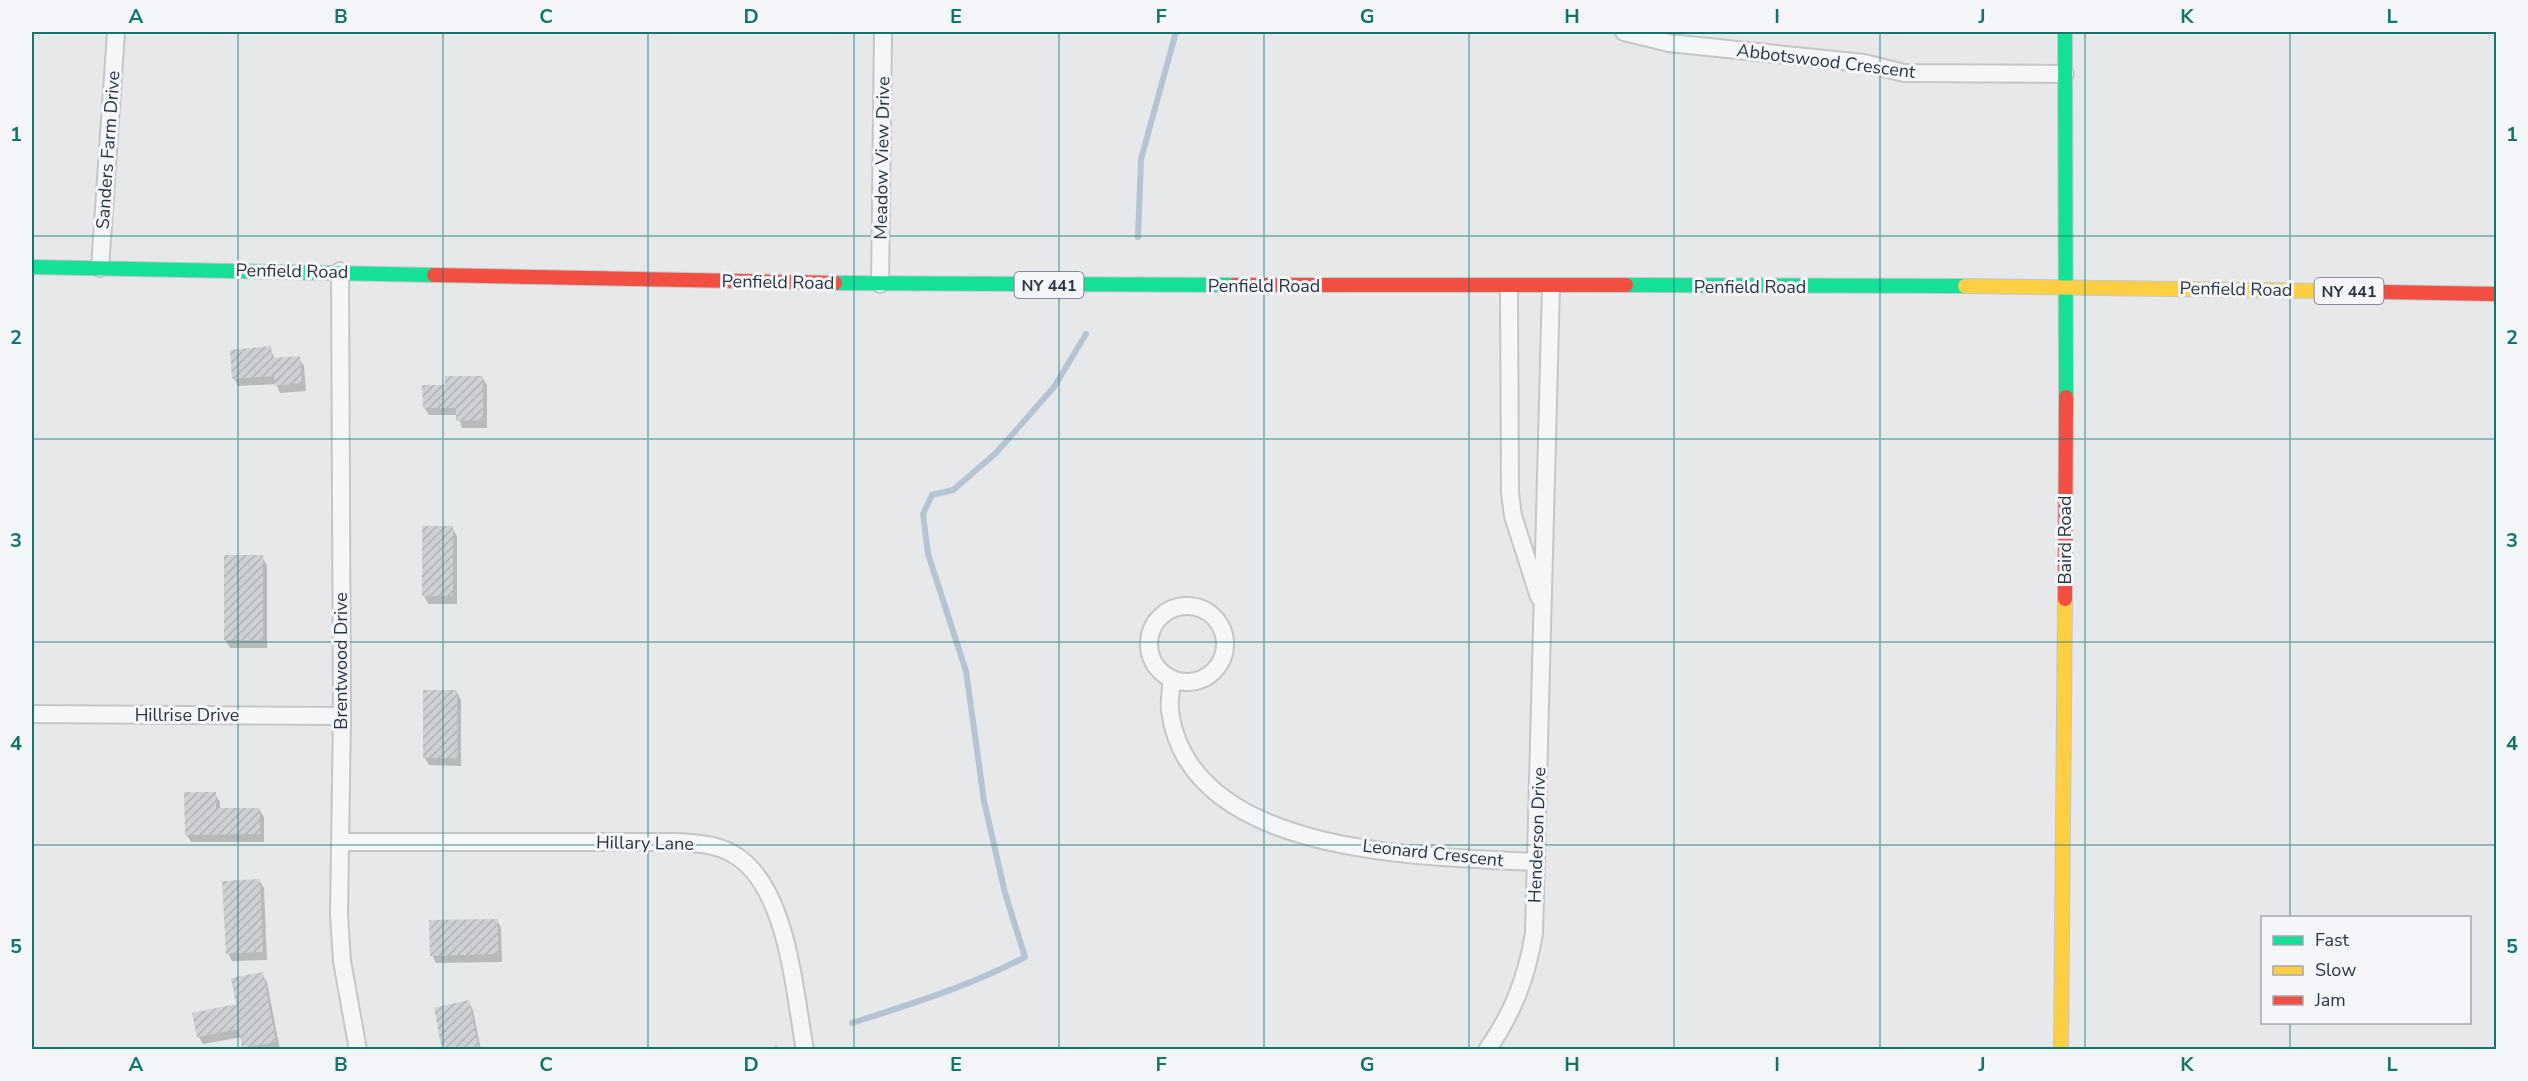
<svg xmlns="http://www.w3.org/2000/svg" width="2528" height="1081" font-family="'Nunito Sans',sans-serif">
<defs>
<pattern id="building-hatch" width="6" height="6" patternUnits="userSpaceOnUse" patternTransform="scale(1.5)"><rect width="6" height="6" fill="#ced0d3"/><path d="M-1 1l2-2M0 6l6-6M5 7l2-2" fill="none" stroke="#b1b3b6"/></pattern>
</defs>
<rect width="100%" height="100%" fill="#e6e8ea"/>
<g fill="#0003">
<path d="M270 348 275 359 299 358 304 366 306 391 280 393 276 384 238 386 234 378Z"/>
<path d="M482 377 487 385V428H462L458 415H429L424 407 446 386Z"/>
<path d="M452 528 457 536V604H428L424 596Z"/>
<path d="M262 557 267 565V648H230L225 639Z"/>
<path d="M457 692 461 700V766L429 765 424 757Z"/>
<path d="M215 794 220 802V809H259L264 817V842H191L186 834Z"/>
<path d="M259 880 264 888 267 960 232 961 228 953Z"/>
<path d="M497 920 501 928 502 962 436 963 432 955Z"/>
<path d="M262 974 267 982 280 1050H245L242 1037 203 1044 198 1036 238 1005Z"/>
<path d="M469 1002 473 1010 481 1050H444Z"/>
</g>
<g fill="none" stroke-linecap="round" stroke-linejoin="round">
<g stroke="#b4c4d5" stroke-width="6">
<path d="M1138 237 1141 159 1176 32"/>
<path d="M852 1023C911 1004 970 986 1025 957L1005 893 984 801 966 671 928 554 923 514 932 495 953 490 996 453 1054 387 1086 334"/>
<path d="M775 1050 776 1049"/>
</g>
</g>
<g fill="url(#building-hatch)">
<path d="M271 346 272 358 300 356 302 383 274 386V376L232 379 230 350Z"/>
<path d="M445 376H483V420L456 421V408H423L422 385H445Z"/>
<rect x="422" y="526" width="31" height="70"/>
<rect x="224" y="555" width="39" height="85"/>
<rect x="423" y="690" width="34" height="68"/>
<path d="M184 792H216V808H260V834L185 835Z"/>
<path d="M260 879 263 952 226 954 222 881Z"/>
<path d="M498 919V954L430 956 429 920Z"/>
<path d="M263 972 276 1042 242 1048 239 1029 197 1037 192 1013 236 1004 231 978Z"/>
<path d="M469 1000 479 1050H442L434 1008Z"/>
</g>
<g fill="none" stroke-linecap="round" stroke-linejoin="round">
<g stroke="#c4c6c8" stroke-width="20">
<g id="street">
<path d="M1624 32 1669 43 1864 63 1904 73 2065 74"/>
<path d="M100 268 116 32"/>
<path d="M340 271 342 716 339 915 342 961 358 1050"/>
<path d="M880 284 883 32"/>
<path d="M1509 287 1510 493 1513 516 1539 597"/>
<circle cx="1187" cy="644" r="38"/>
<path d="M1172 679C1171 689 1169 701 1170 711 1190 858 1426 856 1536 862"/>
<path d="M32 714 342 716"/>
<path d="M340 842H675C694 843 716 844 733 854 788 885 794 992 805 1050"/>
<path d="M1487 1050C1513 1013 1527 977 1534 933L1551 287"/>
</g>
</g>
<g stroke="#c4c6c8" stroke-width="16">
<g id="fast">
<path d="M2065 32 2066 397"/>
<path d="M32 267 434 275"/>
<path d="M835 283 1235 285"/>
<path d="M1626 285 1965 286"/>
</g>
</g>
<g stroke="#c4c6c8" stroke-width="16">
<g id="slow">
<path d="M1965 286 2384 292"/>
<path d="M2061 1050 2065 599"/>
</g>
</g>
<g stroke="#c4c6c8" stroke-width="16">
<g id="jam">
<path d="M434 275 835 283"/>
<path d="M1235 285H1626"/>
<path d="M2384 292 2496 294"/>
<path d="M2065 599 2066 397"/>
</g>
</g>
<use href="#street" stroke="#f5f6f7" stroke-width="16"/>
<use href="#fast" stroke="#16e098" stroke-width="14"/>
<use href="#slow" stroke="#ffcf43" stroke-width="14"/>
<use href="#jam" stroke="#f24e42" stroke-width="14"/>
</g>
<path fill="none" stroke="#0f766e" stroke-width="1.5" stroke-opacity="0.55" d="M238 32V1050M443 32V1050M648 32V1050M854 32V1050M1059 32V1050M1264 32V1050M1469 32V1050M1674 32V1050M1880 32V1050M2085 32V1050M2290 32V918M32 236H2496M32 439H2496M32 642H2496M32 845H2496M2290 1022V1050"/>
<g text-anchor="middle" stroke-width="6" stroke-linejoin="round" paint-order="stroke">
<g fill="#f4f6f9" stroke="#676e7b" stroke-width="1.5">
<rect x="1014.5" y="272" width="69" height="26" rx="4.5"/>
<rect x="2314.5" y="278" width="69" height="26" rx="4.5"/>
</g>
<g font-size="16" font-weight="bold" fill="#2b3445">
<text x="1049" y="291">NY 441</text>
<text x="2349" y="297">NY 441</text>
</g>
<g font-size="18" fill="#2b3445" stroke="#f4f6f9">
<text transform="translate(1826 61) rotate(7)" y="6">Abbotswood Crescent</text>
<text transform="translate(108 150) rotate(-86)" y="6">Sanders Farm Drive</text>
<text transform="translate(882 158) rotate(-89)" y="6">Meadow View Drive</text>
<text transform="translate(292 271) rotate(1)" y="6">Penfield Road</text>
<text transform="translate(778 282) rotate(1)" y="6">Penfield Road</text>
<text x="1264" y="292">Penfield Road</text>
<text x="1750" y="293">Penfield Road</text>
<text transform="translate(2236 289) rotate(1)" y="6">Penfield Road</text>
<text transform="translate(2065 540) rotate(-90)" y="6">Baird Road</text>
<text transform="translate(341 661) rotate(-90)" y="6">Brentwood Drive</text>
<text x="187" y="721">Hillrise Drive</text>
<text transform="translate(1537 835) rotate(-88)" y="6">Henderson Drive</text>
<text transform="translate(645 843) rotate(1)" y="6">Hillary Lane</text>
<text transform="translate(1433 853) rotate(6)" y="6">Leonard Crescent</text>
</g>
</g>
<rect width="2528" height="1081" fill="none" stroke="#f4f6f9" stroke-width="66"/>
<rect x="2261" y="916" width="210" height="108" fill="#f4f6f9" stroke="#a4a8b1" stroke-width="1.5"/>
<rect x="2273" y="936" width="30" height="9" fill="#16e098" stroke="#a4a8b1" stroke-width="1.5"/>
<text x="2315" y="946" font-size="18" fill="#2b3445">Fast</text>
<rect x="2273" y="966" width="30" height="9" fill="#ffcf43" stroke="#a4a8b1" stroke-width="1.5"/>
<text x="2315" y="976" font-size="18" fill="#2b3445">Slow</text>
<rect x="2273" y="996" width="30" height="9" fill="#f24e42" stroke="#a4a8b1" stroke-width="1.5"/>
<text x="2315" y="1006" font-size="18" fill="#2b3445">Jam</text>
<rect x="33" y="33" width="2462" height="1015" fill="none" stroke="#0f766e" stroke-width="2"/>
<g font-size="20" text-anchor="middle" font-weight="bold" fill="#0f766e">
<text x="136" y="23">A</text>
<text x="341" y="23">B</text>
<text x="546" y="23">C</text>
<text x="751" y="23">D</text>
<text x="956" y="23">E</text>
<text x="1161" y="23">F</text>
<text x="1367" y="23">G</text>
<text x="1572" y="23">H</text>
<text x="1777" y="23">I</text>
<text x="1982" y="23">J</text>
<text x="2187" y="23">K</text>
<text x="2392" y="23">L</text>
<text x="16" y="141">1</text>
<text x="2512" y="141">1</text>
<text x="16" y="344">2</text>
<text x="2512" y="344">2</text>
<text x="16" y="547">3</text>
<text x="2512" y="547">3</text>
<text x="16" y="750">4</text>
<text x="2512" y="750">4</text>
<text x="16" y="953">5</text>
<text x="2512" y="953">5</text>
<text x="136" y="1071">A</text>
<text x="341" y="1071">B</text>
<text x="546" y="1071">C</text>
<text x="751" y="1071">D</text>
<text x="956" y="1071">E</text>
<text x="1161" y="1071">F</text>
<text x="1367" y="1071">G</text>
<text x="1572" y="1071">H</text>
<text x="1777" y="1071">I</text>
<text x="1982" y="1071">J</text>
<text x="2187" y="1071">K</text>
<text x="2392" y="1071">L</text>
</g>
</svg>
